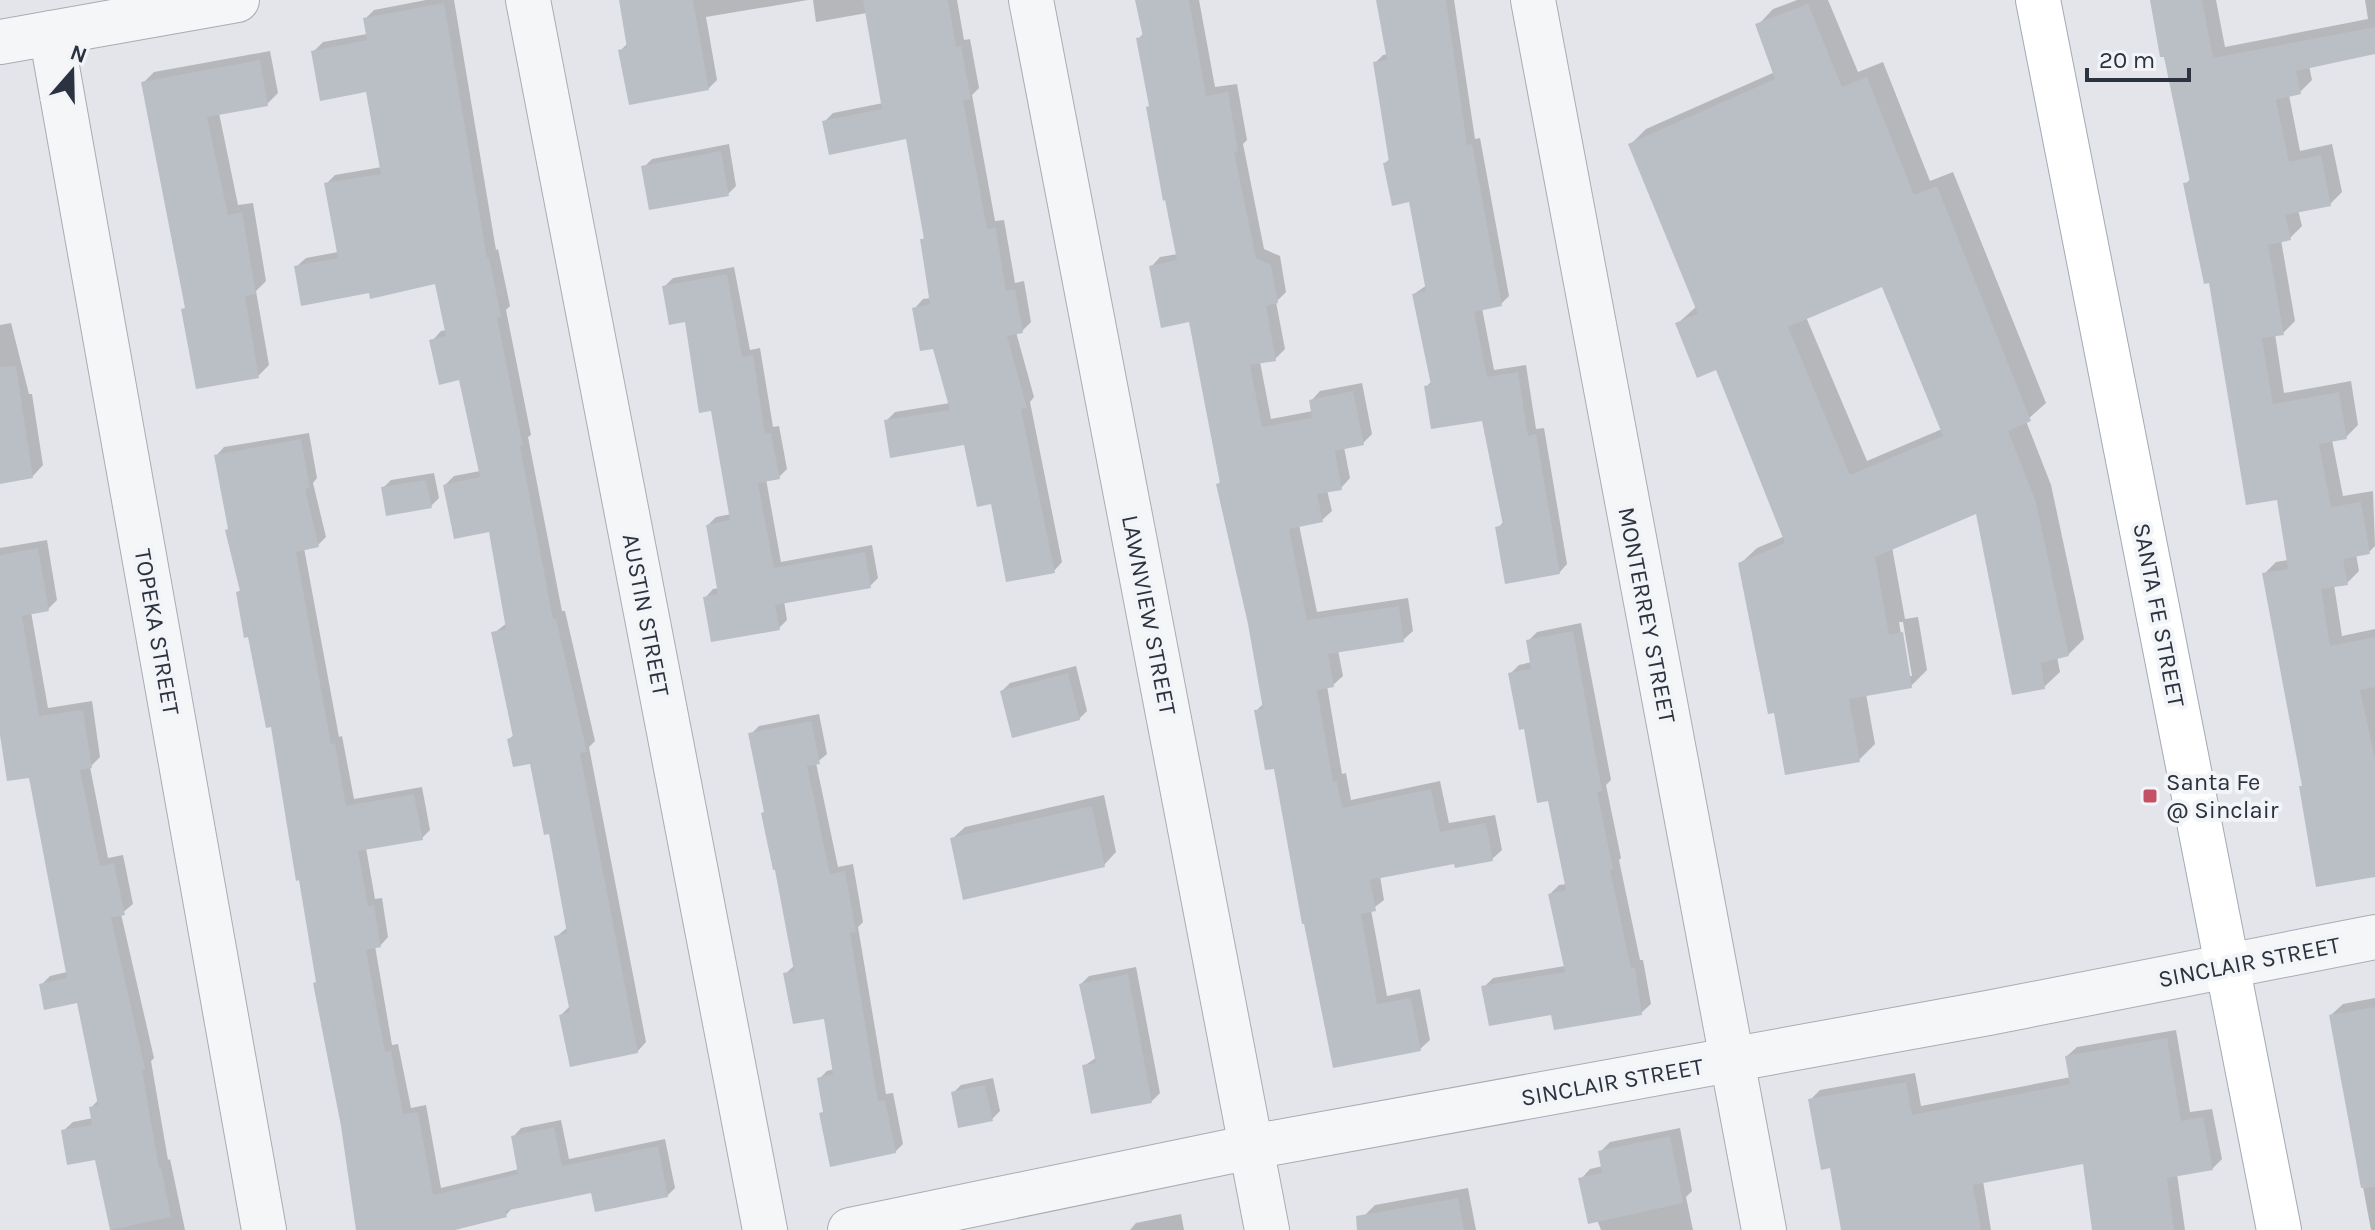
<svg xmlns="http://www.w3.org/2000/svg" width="2375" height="1230" font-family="Karla,sans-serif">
<rect width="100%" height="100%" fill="#e3e5ea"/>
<g fill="#0003" fill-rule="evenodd">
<path d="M426 0H454L496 250 498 249 510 306 506 310 531 435 528 437 562 611H565L595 741 589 747 646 1042 637 1052 561 1015 570 1006 556 937 568 927 550 832 532 761 509 739 515 734 494 633 507 623 490 530 445 485 454 476 480 471 461 378 432 341 441 331 447 330 437 282 370 291 296 267 306 258 338 252 326 184 335 175 382 167 368 90 314 51 323 42 367 34 365 19 374 10Z"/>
<path d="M621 0H808L706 17 717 80 708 89 621 50 628 43Z"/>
<path d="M813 0H957L964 40 970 39 979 88 972 95 995 221 1004 220 1015 283 1024 281 1031 322 1022 331 1016 332 1034 397 1030 402 1062 562 1054 571 993 502 966 443 886 421 895 412 950 403 934 347 915 308 923 299 931 298 922 240 925 237 907 137 824 122 833 113 883 103 867 13 816 22Z"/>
<path d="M1137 0H1199L1215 87 1237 84 1247 140 1243 144 1264 249 1280 256 1286 292 1276 302 1285 349 1275 359 1260 362 1271 419 1313 411 1311 401 1320 391 1362 383 1372 434 1363 443 1344 447 1350 478 1341 488 1327 490 1332 511 1322 520 1299 525 1317 612 1408 598 1413 631 1403 640 1338 650 1343 676 1333 685 1327 686 1342 774 1346 773 1351 800 1440 781 1449 823 1495 815 1502 850 1492 859 1456 862 1380 876 1384 900 1371 910 1387 996 1420 989 1430 1040 1420 1049 1334 1066 1276 766 1256 711 1264 703 1250 623 1218 484 1221 481 1191 319 1151 267 1160 257 1178 254 1139 38 1144 33Z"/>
<path d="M1378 0H1454L1475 139 1480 138 1509 296 1501 304 1482 308 1494 370 1526 365 1536 429 1544 428 1567 564 1559 573 1498 528 1504 521 1483 419 1426 387 1432 381 1414 294 1427 285 1410 200 1385 163 1390 159 1375 63 1383 55 1388 54Z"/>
<path d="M1797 0H1828L1858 72 1883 62 1930 181 1953 172 2046 403 2026 421 2051 485 2084 639 2068 655 2057 657 2060 672 2044 687 1977 511 1892 547 1905 619 1918 617 1927 670 1911 686 1866 694 1875 744 1859 760 1775 711 1740 564 1757 548 1785 536 1717 367 1677 324 1697 306 1630 145 1646 129 1775 72 1758 25 1773 9ZM1883 284 1942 429 1867 461 1806 317ZM1899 622H1903L1912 676H1908Z"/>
<path d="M2152 0H2216L2225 47 2368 19 2365 0H2375V52L2309 66 2312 80 2300 92 2289 95 2300 151 2332 144 2342 192 2330 204 2298 210 2302 226 2290 238 2281 240 2295 321 2283 333 2275 334 2284 393 2351 381 2358 425 2346 437 2332 440 2343 496 2373 491 2375 546 2369 552 2356 554 2359 571 2347 583 2334 585 2342 636 2375 629V875L2303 785 2264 574 2276 562 2288 560 2279 497 2210 281 2186 184 2191 178Z"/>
<path d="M270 51 278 93 267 104 219 113 238 205 253 203 266 281 256 291 269 365 258 376 184 309 187 306 144 82 154 72Z"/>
<path d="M729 144 736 186 728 194 644 167 652 159Z"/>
<path d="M734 267 750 350 760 348 773 427 779 426 787 469 779 477 766 479 781 562 872 545 878 578 870 586 784 601 787 620 779 628 705 598 713 589 719 588 708 525 716 517 731 514 712 409 687 320 665 286 673 278Z"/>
<path d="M11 323 29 394H32L43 465 32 477 0 482V325Z"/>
<path d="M309 433 317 478 313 483 326 537 318 545 304 548 339 737 342 736 354 799 422 787 430 830 422 838 366 848 375 899 382 898 388 937 380 946H375L392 1045 398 1044 411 1108 426 1105 441 1188 519 1169 513 1137 521 1128 561 1120 569 1159 665 1139 675 1188 667 1196 592 1191 513 1207 506 1215 447 1230H359L343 1125 272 725 238 592 242 589 216 456 224 447Z"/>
<path d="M434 473 439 498 431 506 383 488 391 480Z"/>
<path d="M47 540 57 600 48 609 31 612 48 708 92 701 100 757 90 767 108 858 123 855 133 904 121 914 154 1058 151 1061 168 1160 170 1159 185 1230H111L96 1158 63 1131 73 1122 93 1118 91 1108 99 1099 79 1000 41 985 50 976 67 972 30 776 0 722V548Z"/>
<path d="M1581 623 1611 780 1606 785 1621 858 1619 860 1640 960H1643L1651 1004 1641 1013H1553L1484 987 1493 978 1565 966 1550 894 1559 885 1567 884 1549 799 1510 674 1519 665 1532 662 1528 641 1537 632Z"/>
<path d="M1076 666 1087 711 1079 719 1002 691 1010 683Z"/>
<path d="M819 714 827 754 816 763 838 867 853 864 863 922 858 927 886 1094 893 1093 903 1144 895 1152 825 1110 819 1079 827 1071 834 1069 826 1016 785 974 794 966 751 734 759 726Z"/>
<path d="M1104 795 1116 852 1104 865 952 839 965 827Z"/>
<path d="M1136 967 1160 1093 1152 1101 1084 1066 1097 1057 1081 984 1089 976Z"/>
<path d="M2375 998V1230H2371L2331 1015 2343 1004Z"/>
<path d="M2176 1030 2190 1112 2212 1109 2222 1159 2212 1169 2177 1174 2185 1230H2094L2084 1162 1983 1181 1991 1230H1843L1832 1166 1810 1100 1820 1090 1915 1073 1921 1106 2071 1077 2067 1056 2077 1047Z"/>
<path d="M993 1078 1000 1111 992 1119 953 1093 961 1085Z"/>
<path d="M1680 1128 1692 1191 1686 1197 1693 1230H1601L1581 1179 1590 1169 1603 1166 1600 1152 1610 1142Z"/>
<path d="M1468 1188 1476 1230H1368L1365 1215 1375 1205Z"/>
<path d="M1181 1214 1184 1230H1130L1136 1223Z"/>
</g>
<g fill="#babfc6" fill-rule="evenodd">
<path d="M619 0H693L709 90 629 105 618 50 627 48Z"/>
<path d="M863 0H948L956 47 961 46 971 99 963 100 987 229 996 228 1006 291 1015 289 1023 333 1007 336 1027 408 1021 409 1055 573 1006 582 991 504 977 507 964 445 890 458 884 420 950 410 933 349 920 351 912 308 930 304 920 239H924L906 139 829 155 822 121 882 109Z"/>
<path d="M1135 0H1189L1206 96 1228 92 1238 151 1234 152 1256 258 1271 265 1278 303 1266 306 1276 361 1250 365 1262 427 1312 418 1309 400 1353 391 1364 445 1335 451 1342 490 1317 494 1323 522 1289 529 1307 620 1399 606 1404 642 1328 654 1334 687 1317 690 1333 782 1337 781 1342 808 1431 789 1440 832 1486 823 1493 861 1455 868 1454 864 1370 880 1376 911 1361 914 1377 1004 1411 998 1421 1051 1333 1068 1304 924H1302L1274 769 1265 770 1254 710 1263 709 1248 624 1216 484 1220 483 1189 322 1161 328 1149 266 1177 260 1165 200 1163 201 1146 107 1149 106 1136 38 1143 37Z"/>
<path d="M1376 0H1446L1467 145 1472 144 1502 306 1474 312 1487 377 1518 372 1528 436 1536 434 1560 574 1505 584 1495 527 1503 525 1482 421 1431 429 1424 386 1431 385 1412 294 1426 291 1409 202 1392 206 1383 163 1389 162 1373 62 1387 60Z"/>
<path d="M2150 0H2202L2213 58 2375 27V54L2296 71 2301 94 2276 100 2289 162 2321 155 2331 206 2285 215 2291 240 2268 245 2284 335 2262 338 2273 404 2339 392 2347 439 2319 444 2331 507 2361 502 2370 554 2343 559 2348 585 2321 589 2330 646 2375 637V687L2360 690 2375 759V877L2316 887 2299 786H2302L2262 573 2288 569 2277 500 2246 505 2209 283 2204 284 2183 183 2190 182 2164 57H2160Z"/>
<path d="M444 3 487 258 489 257 501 317 497 318 523 446H520L553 619H556L587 752 580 753 638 1053 570 1067 559 1015 570 1012 554 936 567 933 549 834 544 835 530 764 513 767 507 739 513 737 491 632 506 629 489 532 454 539 443 485 480 477 459 380 439 385 429 340 446 336 435 284 370 299 369 293 301 306 294 266 338 258 324 183 381 174 366 92 320 101 311 51 367 40 363 18Z"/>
<path d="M1808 4 1842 87 1867 77 1914 195 1937 186 2031 421 2008 431 2036 502 2069 656 2041 663 2045 689 2012 695 1976 514 1875 557 1889 634 1903 632 1912 688 1849 699 1860 762 1785 775 1774 713 1768 714 1738 563 1785 543 1716 370 1697 378 1675 323 1698 314 1628 144 1775 79 1755 24ZM1882 287 1943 436 1850 475 1788 327Z"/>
<path d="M260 60 268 106 207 117 228 215 242 212 256 294 245 296 259 378 196 389 181 309 185 308 141 82Z"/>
<path d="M721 151 729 196 649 210 641 166Z"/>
<path d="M727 274 742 357 753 355 765 434 771 433 780 479 758 483 774 568 865 552 871 588 775 605 780 630 711 642 703 597 718 594 706 525 730 520 711 411 699 413 685 322 669 325 662 286Z"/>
<path d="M16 366 33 478 0 484V367Z"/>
<path d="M301 439 310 488 305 489 319 547 296 552 331 744 335 743 346 806 414 794 423 840 358 851 368 906 374 905 381 947 366 950 385 1052 391 1051 403 1114 418 1112 433 1195 518 1174 511 1136 554 1127 562 1166 658 1146 668 1197 595 1212 591 1193 505 1211 507 1217 455 1230H356L341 1126 313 983 316 982 299 880 296 881 271 727 266 728 248 637 244 638 236 592 240 591 225 530 228 529 214 455Z"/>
<path d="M426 480 432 508 386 516 381 487Z"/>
<path d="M38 548 49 611 22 616 39 716 83 710 92 768 80 770 100 866 114 863 125 915 111 918 145 1069 142 1070 159 1168 161 1167 171 1217 110 1230 95 1160 67 1165 61 1130 92 1125 89 1107 98 1105 77 1003 44 1010 39 984 67 978 29 778 7 781 0 735V555Z"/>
<path d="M1573 631 1602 791 1597 792 1613 869 1610 870 1631 968H1635L1642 1015 1554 1030 1551 1015 1489 1026 1481 986 1565 972 1548 894 1566 890 1548 801 1537 803 1524 729 1519 730 1508 673 1531 669 1526 640Z"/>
<path d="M1068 673 1080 720 1012 738 1000 691Z"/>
<path d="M811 721 820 764 807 766 830 874 845 871 856 932 850 933 878 1101 885 1100 896 1153 830 1167 819 1113 823 1112 817 1078 833 1074 824 1019 793 1024 783 973 794 971 775 870H773L761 813 764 812 748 733Z"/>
<path d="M1092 806 1105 867 963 900 950 838Z"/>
<path d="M1128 974 1152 1103 1091 1114 1082 1065 1096 1063 1079 984Z"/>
<path d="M2375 1007V1187L2361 1188 2329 1015Z"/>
<path d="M2167 1038 2181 1121 2203 1117 2213 1170 2167 1178 2174 1230H2092L2083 1164 1973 1185 1981 1230H1841L1830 1168 1821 1170 1808 1099 1906 1082 1912 1115 2070 1084 2065 1056Z"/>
<path d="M985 1085 993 1121 958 1128 951 1092Z"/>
<path d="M1670 1136 1683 1203 1588 1224 1578 1178 1602 1173 1598 1151Z"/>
<path d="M1458 1198 1464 1230H1357L1356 1216Z"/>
</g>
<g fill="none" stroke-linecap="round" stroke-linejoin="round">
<g stroke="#a8acb4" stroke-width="46">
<g id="minor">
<path d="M528 0 765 1230"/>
<path d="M1031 0 1267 1230"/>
<path d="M1533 0 1764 1230"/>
<path d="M51 33 264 1230"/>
<path d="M0 42 237 0"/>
<path d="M850 1230 1251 1147 1988 1013 2375 937"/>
</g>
</g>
<g stroke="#a3aab4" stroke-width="46">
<path id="major" d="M2038 0 2279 1230"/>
</g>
<use href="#minor" stroke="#f5f6f8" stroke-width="44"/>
<use href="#major" stroke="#fff" stroke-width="44"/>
</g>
<rect fill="#c45264" stroke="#f2f4f7" stroke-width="3" x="2142" y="788" width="16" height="16" rx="4"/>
<g text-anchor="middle" stroke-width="8" stroke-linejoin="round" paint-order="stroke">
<g font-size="24" fill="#2c3340" stroke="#f2f4f7">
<text transform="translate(646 615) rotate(79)" y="8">AUSTIN STREET</text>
<text transform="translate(1149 615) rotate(79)" y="8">LAWNVIEW STREET</text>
<text transform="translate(1647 615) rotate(79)" y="8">MONTERREY STREET</text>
<text transform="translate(2159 615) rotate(79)" y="8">SANTA FE STREET</text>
<text transform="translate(157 632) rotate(80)" y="8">TOPEKA STREET</text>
<text transform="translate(2249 962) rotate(-11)" y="8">SINCLAIR STREET</text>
<text transform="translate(1612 1082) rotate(-10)" y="8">SINCLAIR STREET</text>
</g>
<g font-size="24" fill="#2c3340" stroke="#f2f4f7" text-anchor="start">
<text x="2166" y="790">Santa Fe<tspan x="2166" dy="28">@ Sinclair</tspan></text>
</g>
</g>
<g transform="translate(72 72) rotate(20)" stroke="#f2f4f7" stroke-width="6" paint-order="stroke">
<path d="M0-6L14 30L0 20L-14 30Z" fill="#2c3340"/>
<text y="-12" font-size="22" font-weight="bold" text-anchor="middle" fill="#2c3340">N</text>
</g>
<path d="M2087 68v12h102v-12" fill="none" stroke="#2c3340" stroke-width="4"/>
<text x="2099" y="68" font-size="24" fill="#2c3340" stroke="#f2f4f7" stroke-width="6" paint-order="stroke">20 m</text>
</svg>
